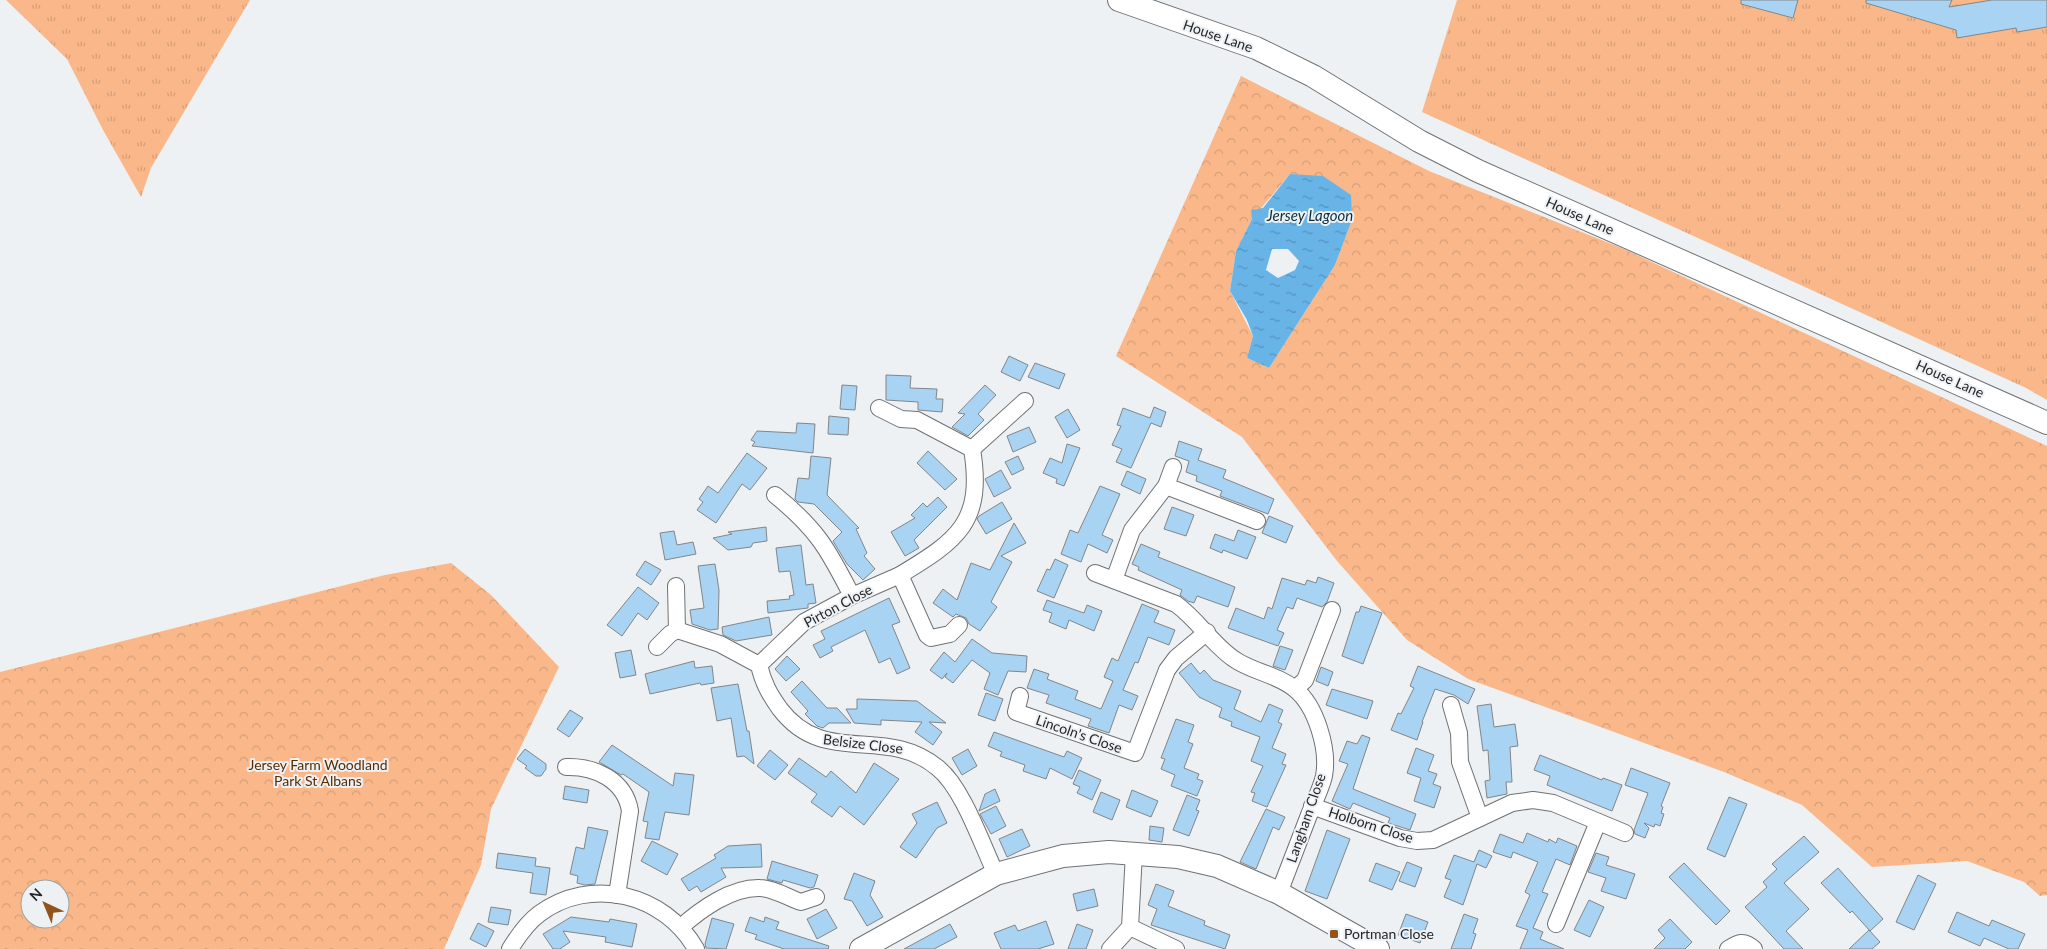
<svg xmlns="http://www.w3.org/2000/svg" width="2047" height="949" font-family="Lato,sans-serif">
<defs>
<pattern id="grass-tufts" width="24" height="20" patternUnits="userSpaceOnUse" patternTransform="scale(1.25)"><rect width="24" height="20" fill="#fab88a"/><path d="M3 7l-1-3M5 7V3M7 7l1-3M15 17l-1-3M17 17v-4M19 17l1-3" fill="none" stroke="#d69e77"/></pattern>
<pattern id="forest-crowns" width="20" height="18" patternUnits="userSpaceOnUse" patternTransform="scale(1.25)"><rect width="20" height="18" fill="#fab88a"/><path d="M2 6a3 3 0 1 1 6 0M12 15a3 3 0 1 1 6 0" fill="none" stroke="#d69e77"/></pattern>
<pattern id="water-ripples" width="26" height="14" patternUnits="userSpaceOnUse" patternTransform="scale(1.25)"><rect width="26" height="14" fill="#68b4e7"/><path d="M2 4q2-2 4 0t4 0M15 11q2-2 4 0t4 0" fill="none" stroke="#5592bb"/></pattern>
</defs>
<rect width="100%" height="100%" fill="#eef1f4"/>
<g fill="url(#grass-tufts)">
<path d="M6 0H250L151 168 141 197 103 130 67 59Z"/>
<path d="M1457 0H2047V400L2026 388 1422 112Z"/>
</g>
<g fill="url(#forest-crowns)" fill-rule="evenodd">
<path d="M1241 76 1429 171 1624 249 2047 446V895L2040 896 2024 882 1967 861 1872 867 1802 805 1724 772 1468 679 1407 640 1337 561 1242 437 1116 356ZM1290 174 1352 220 1335 265 1269 368 1247 358 1253 336 1230 291 1236 251 1252 219Z"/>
<path d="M451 563 491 595 559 667 491 809 481 865 444 949H0V672L385 575ZM30 889H60V919H30Z"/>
</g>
<path fill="url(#water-ripples)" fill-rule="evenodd" d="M1290 174 1323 176 1351 195 1352 220 1335 265 1269 368 1247 358 1253 336 1247 320 1230 291 1236 251 1252 219 1251 210 1263 208ZM1272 249H1288L1299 261 1295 270 1278 278 1266 270Z"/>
<g fill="#a8d3f3" stroke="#838688">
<path d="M1741 0H1798L1793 18 1741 4Z"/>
<path d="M1866 0H1952L1949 7 1992 0H2047V27L2017 32 2016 28 1957 38 1956 30 1866 3Z"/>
<path d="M1009 356 1028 365 1020 381 1001 372Z"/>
<path d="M1035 363 1065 374 1059 389 1028 377Z"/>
<path d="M886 375 911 376 910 388 937 389 936 399H943L942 412 918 410V402L886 400Z"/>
<path d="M842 385 857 386 855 410 840 409Z"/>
<path d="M985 385 996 395 978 414 984 420 968 436 952 427 965 414 958 413Z"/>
<path d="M1154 407 1166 412 1161 427 1151 423 1131 468 1116 462 1122 449 1112 445 1121 426 1117 425 1123 408 1150 418Z"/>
<path d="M1068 409 1080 430 1067 438 1055 417Z"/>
<path d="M829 416 849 418 848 435 828 434Z"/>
<path d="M797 423 815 424 813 453 752 446 755 442 751 440 757 431 796 433Z"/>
<path d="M1029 427 1036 442 1013 452 1007 436Z"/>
<path d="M1179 441 1202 449 1198 460 1226 470 1223 478 1274 499 1268 514 1220 496 1222 491 1196 481 1197 476 1186 472 1189 461 1175 456Z"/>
<path d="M1067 444 1080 448 1064 486 1056 483 1057 479 1043 473 1050 458 1062 463Z"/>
<path d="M928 451 957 479 945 490 917 463Z"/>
<path d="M747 453 767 468 750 490 742 484 716 523 697 510 703 502 699 499 708 486 718 493Z"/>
<path d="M811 456 831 458 827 495 859 528 856 529 867 553 864 556 875 569 863 580 847 564 833 541 842 532 814 504 798 502 795 499 798 478 809 479Z"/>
<path d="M1018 456 1024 469 1012 475 1005 462Z"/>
<path d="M1001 470 1011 488 994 497 985 479Z"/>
<path d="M1127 471 1146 479 1140 494 1121 485Z"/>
<path d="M1100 486 1120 494 1102 535 1113 540 1107 553 1088 544 1081 562 1061 554 1070 530 1078 533Z"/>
<path d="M938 497 947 507 914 540 919 548 905 556 891 532 915 518 911 515 923 503 927 507Z"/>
<path d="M1002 502 1012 519 986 534 977 519 979 516Z"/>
<path d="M1172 507 1194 515 1186 536 1164 529Z"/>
<path d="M1269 516 1293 526 1286 543 1262 533Z"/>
<path d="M1014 523 1026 543 1001 556 1012 562 991 602 997 607 980 631 969 624 966 618 956 614 953 617 933 603 943 589 957 600 971 563 990 570Z"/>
<path d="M766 527 767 541 753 543 751 547 728 550 713 538 732 534 728 532Z"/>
<path d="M1238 530 1256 537 1247 559 1223 550 1222 553 1210 548 1215 534 1234 541Z"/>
<path d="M674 531 677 545 693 542 696 554 665 560 660 533Z"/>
<path d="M1141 544 1160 552 1158 557 1235 587 1228 607 1197 596 1194 603 1188 601 1180 595 1182 590 1138 570 1139 567 1132 564Z"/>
<path d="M801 545 806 585 813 584 816 603 808 604V608L768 613 767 601 790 599 789 596 794 595 790 571 779 572 776 548Z"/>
<path d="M1055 559 1068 565 1054 598 1037 591 1047 569 1050 570Z"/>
<path d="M645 561 661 570 651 585 636 575Z"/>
<path d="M715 564 719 590 718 629 710 630 692 624 690 610 704 608 698 566Z"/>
<path d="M1318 577 1334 583 1327 602 1322 607 1297 598 1293 609 1287 607 1277 630 1284 633 1278 646 1228 628 1236 608 1264 619 1268 607 1272 609 1282 578 1305 585 1307 580 1316 583Z"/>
<path d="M638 587 659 603 647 620 638 613 622 636 607 625Z"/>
<path d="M889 598 900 622 892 625 910 668 897 674 890 658 879 663 865 630 831 647 833 651 820 658 813 645 825 639 821 631Z"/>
<path d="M1047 600 1084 613 1087 605 1102 611 1094 631 1069 620 1066 629 1049 622 1052 613 1043 610Z"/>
<path d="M1142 604 1159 611 1154 622 1175 630 1169 645 1148 637 1138 663 1135 662 1123 690 1138 696 1132 710 1119 705 1109 733 1088 726 1091 719 1046 703 1049 695 1027 688 1034 669 1049 674 1047 679 1078 691 1075 699 1101 709 1113 681 1104 677 1112 658 1118 661Z"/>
<path d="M1361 606 1382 613 1363 664 1342 656 1356 612H1359Z"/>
<path d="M769 617 772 635 736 641 723 635 722 627Z"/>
<path d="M972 639 992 653 1027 656 1026 672 1008 671 998 695 984 689 990 673 972 660 953 683 945 677 947 673 942 679 930 670 944 652 955 662Z"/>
<path d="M1280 646 1293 650 1285 670 1273 666Z"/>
<path d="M631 650 636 675 620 678 615 653Z"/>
<path d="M787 656 800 669 786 681 775 669Z"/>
<path d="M694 661 695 668 712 666 714 683 701 685 700 683 650 694 645 674Z"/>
<path d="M1191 663 1200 674 1204 670 1213 680 1241 691 1234 709 1261 722 1269 704 1283 710 1278 722 1282 724 1272 748 1286 754 1282 764 1286 765 1267 807 1252 801 1255 793 1251 792 1263 766 1251 761 1260 737 1231 726 1232 722 1219 717 1222 708 1199 697 1179 673Z"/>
<path d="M1418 666 1475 689 1468 704 1454 695 1435 689 1422 722H1423L1417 740 1391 730 1398 713 1401 714 1414 688 1410 686Z"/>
<path d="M1321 667 1333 672 1328 686 1316 681Z"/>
<path d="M802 681 827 708H837L851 723H829L823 728 817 726 805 714 808 711 791 692Z"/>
<path d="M738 684 747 731H749L754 764 744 756 737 757 731 718 717 721 711 688Z"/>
<path d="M1332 689 1373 701 1367 719 1326 705Z"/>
<path d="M986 693 1003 699 995 721 978 715Z"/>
<path d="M857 699 917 701 946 723 929 722 942 732 933 745 915 732 922 722 881 720V725L854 723 846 709H857Z"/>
<path d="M1491 704 1494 727 1515 724 1518 746 1510 747 1512 782H1506L1507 794 1487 798 1485 781 1490 780 1488 750 1483 751 1477 706Z"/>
<path d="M570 710 583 718 569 737 557 729Z"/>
<path d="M1176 719 1194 725 1188 742 1193 744 1184 768 1199 774 1197 779 1203 781 1197 796 1171 786 1175 775 1161 769 1165 759 1161 758Z"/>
<path d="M994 732 1064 757 1067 751 1082 758 1072 779 1050 768 1046 779 1023 771 1025 765 1000 756 1002 752 988 746Z"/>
<path d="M1362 735 1370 738 1353 789 1416 814 1410 830 1388 823 1390 818 1353 803 1350 809 1332 801 1348 764 1339 761 1347 741 1357 744Z"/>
<path d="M612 745 673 786 675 773 694 775 689 815 665 812 659 840 645 838 648 822 643 821 649 792 623 774 621 775 599 762Z"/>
<path d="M1416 748 1434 755 1428 771 1437 774 1433 784 1441 787 1434 808 1414 801 1421 778 1407 773Z"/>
<path d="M525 749 546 764V769L541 776H536L525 768 527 766 517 759Z"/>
<path d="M968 749 977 766 962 775 952 758Z"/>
<path d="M770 750 788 765 775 780 757 766Z"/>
<path d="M1540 755 1602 780 1603 778 1622 785 1612 811 1547 785 1550 776 1534 770Z"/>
<path d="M799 758 826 777 831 771 856 793 874 763 899 779 864 825 840 806 832 817 811 802 817 794 788 773Z"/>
<path d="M1631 768 1670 783 1661 806 1663 807 1661 813 1664 814 1660 826 1655 824 1654 827 1644 823 1649 828 1645 838 1635 834 1634 830 1648 793 1625 785Z"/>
<path d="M1079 770 1101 780 1092 800 1077 793 1080 787 1073 784Z"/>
<path d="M565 786 589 790 587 803 563 799Z"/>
<path d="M995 789 1000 801 979 811 985 794Z"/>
<path d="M1132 790 1158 801 1151 817 1126 807Z"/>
<path d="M1101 792 1120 800 1112 820 1093 812Z"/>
<path d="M1187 795 1200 800 1196 810 1199 811 1189 836 1173 830Z"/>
<path d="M1729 797 1747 804 1725 857 1707 849Z"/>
<path d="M937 802 947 823 937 828 916 858 900 847 917 823 912 814Z"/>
<path d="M996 806 1006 826 991 834 980 814Z"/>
<path d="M1266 809 1285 817 1279 830 1273 827 1256 869 1240 862Z"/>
<path d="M1150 826 1164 828 1162 842 1149 840Z"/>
<path d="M588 827 608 831 595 884 585 885 577 883 578 876 570 874 576 847 584 849Z"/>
<path d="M1022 829 1030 846 1007 857 999 839Z"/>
<path d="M1327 830 1350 839 1327 899 1305 891Z"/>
<path d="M1527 833 1548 842 1549 839 1556 843 1558 838 1577 846 1570 865 1556 859 1542 892 1548 894 1533 928 1543 932 1540 939 1564 949H1520L1528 930 1516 926 1530 895 1525 892 1538 862 1513 852 1511 858 1493 852 1500 834 1523 843Z"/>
<path d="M1804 836 1819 852 1784 883 1809 909 1786 931 1803 949H1784L1745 907 1767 887 1763 882 1777 869 1772 864Z"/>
<path d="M652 841 678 854 667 875 641 861Z"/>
<path d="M761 844 762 867 721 868 726 877 701 892 697 886 689 891 681 879 716 858 714 855 728 846Z"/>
<path d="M1479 850 1492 856 1486 868 1477 864 1463 905 1444 897 1451 880 1445 878 1454 855 1474 862Z"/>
<path d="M498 853 536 858 535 866 550 868 546 895 530 893 533 873 496 868Z"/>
<path d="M1596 853 1609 857 1606 865 1635 874 1626 899 1601 891 1606 878 1588 872Z"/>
<path d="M772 861 818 875 814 887 810 888 783 880 782 883 767 879Z"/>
<path d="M1407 862 1422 868 1415 887 1399 881Z"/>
<path d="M1376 863 1400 872 1392 890 1369 881Z"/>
<path d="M1684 863 1730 911 1716 925 1669 877Z"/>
<path d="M1838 868 1883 919 1870 931 1852 911 1850 913 1821 883Z"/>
<path d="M854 873 875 881 870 895 883 917 867 926 852 901 844 899Z"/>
<path d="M1918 875 1936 884 1914 930 1896 922Z"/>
<path d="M1156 884 1174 891 1168 906 1205 921 1204 925 1230 935 1225 949 1151 925 1157 909 1148 905Z"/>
<path d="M1094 889 1098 906 1077 911 1073 894Z"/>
<path d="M1589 900 1604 907 1590 937 1574 930Z"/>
<path d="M491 907 511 910 508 925 488 922Z"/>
<path d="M826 909 837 928 817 939 807 919Z"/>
<path d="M1957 912 1989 926 1992 920 2025 934 2018 949H2009L1984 938 1980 946 1948 932Z"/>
<path d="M1406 914 1428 922 1420 943 1398 935Z"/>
<path d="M1464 914 1478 919 1473 933 1476 934 1471 949H1451Z"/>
<path d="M571 917 609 922 610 919 637 924 632 947 605 942 606 937 563 931 570 942 560 949H553L543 934Z"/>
<path d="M750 917 764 922 765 917 779 922 776 929 829 946 828 949H784L755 939 757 935 745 931Z"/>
<path d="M712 918 734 924 726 949 706 948 705 944Z"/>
<path d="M1670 919 1692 942 1685 949H1654L1665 938 1658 930Z"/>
<path d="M1046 921 1054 944 1038 949H1001L994 933 1015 925 1018 931Z"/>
<path d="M478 923 494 931 486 947 470 939Z"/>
<path d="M950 924 957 937 934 949H904Z"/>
<path d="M1077 924 1093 930 1086 949H1068Z"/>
<path d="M1869 930 1880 942 1872 949H1849Z"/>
</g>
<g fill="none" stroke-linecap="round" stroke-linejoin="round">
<g stroke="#6f7274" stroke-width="18">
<g id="street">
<path d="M879 408 901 419 917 420 972 449C984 522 958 540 900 575"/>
<path d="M972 449 1025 401"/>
<path d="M1166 486 1257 521"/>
<path d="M775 495C817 529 828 549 852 596"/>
<path d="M1095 573 1176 604C1198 620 1212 644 1234 659 1252 672 1277 674 1295 689 1316 706 1329 749 1324 776 1321 789 1314 802 1309 815 1299 841 1289 867 1279 893"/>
<path d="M1114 580 1132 530 1166 486 1173 467"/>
<path d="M677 630 720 644 759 665C763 683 770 695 780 709 825 768 885 724 938 768 963 788 982 845 996 874"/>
<path d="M657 647 670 634 677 630 676 586"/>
<path d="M759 665 804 622 852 596 900 575 927 635 931 638 950 634 959 625"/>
<path d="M1295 689 1305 680 1332 610"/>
<path d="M1020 696 1016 712 1135 753 1167 670 1176 658 1207 632"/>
<path d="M1451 705 1459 733 1460 762 1480 818"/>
<path d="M566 767C595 766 625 780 630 811L617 895"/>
<path d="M1312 806 1400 838 1417 841 1433 840 1512 803 1533 800 1553 803 1625 833"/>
<path d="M1556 924 1598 822"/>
<path d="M681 927C701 909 732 887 760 888 773 888 789 898 801 902L816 897"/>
<path d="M1130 927 1176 949"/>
<path d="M510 949C518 936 527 923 539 914 591 875 665 894 696 949"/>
<path d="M1110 949 1130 927 1134 853"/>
<path d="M1728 949C1739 942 1744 940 1754 949"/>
</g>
</g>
<g stroke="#6f7274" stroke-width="24">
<g id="secondary">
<path d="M1119 0 1256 48 1313 76 1419 141 1478 171 2047 423"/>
<path d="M861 949 996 874 1063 856 1109 852 1178 857 1217 866 1279 893 1378 949"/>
</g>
</g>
<use href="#street" stroke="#fff" stroke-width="16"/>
<use href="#secondary" stroke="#fff" stroke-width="22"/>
</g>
<rect fill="#92521b" stroke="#eef1f4" stroke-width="2" x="1329" y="929" width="10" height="10" rx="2.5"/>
<g text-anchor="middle" stroke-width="4" stroke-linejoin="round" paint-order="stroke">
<g font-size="14" fill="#242627" stroke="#eef1f4">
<text transform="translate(1218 36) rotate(19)" y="5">House Lane</text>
<text transform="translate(1580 216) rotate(24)" y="5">House Lane</text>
<text transform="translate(1950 379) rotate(24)" y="5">House Lane</text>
<text transform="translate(838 606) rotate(-28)" y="5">Pirton Close</text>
<text transform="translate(1079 734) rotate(19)" y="5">Lincoln's Close</text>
<text transform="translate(863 744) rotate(7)" y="5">Belsize Close</text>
<text transform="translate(1306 818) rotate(-71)" y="5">Langham Close</text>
<text transform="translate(1371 825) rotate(18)" y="5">Holborn Close</text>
</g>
<g font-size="14" fill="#582c02" stroke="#eef1f4">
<text x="318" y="770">Jersey Farm Woodland<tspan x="318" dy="16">Park St Albans</tspan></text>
</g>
<g font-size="14" fill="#242627" stroke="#eef1f4" text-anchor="start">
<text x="1344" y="939">Portman Close</text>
</g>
<g font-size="15" font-style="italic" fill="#0a2c41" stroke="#eef1f4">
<text x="1310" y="221">Jersey Lagoon</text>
</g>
</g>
<g transform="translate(45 904) rotate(316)"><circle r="24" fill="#eef1f4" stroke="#9da0a2"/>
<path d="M0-4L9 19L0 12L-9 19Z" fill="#92521b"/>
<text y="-8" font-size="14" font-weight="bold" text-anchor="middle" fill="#242627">N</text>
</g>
</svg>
